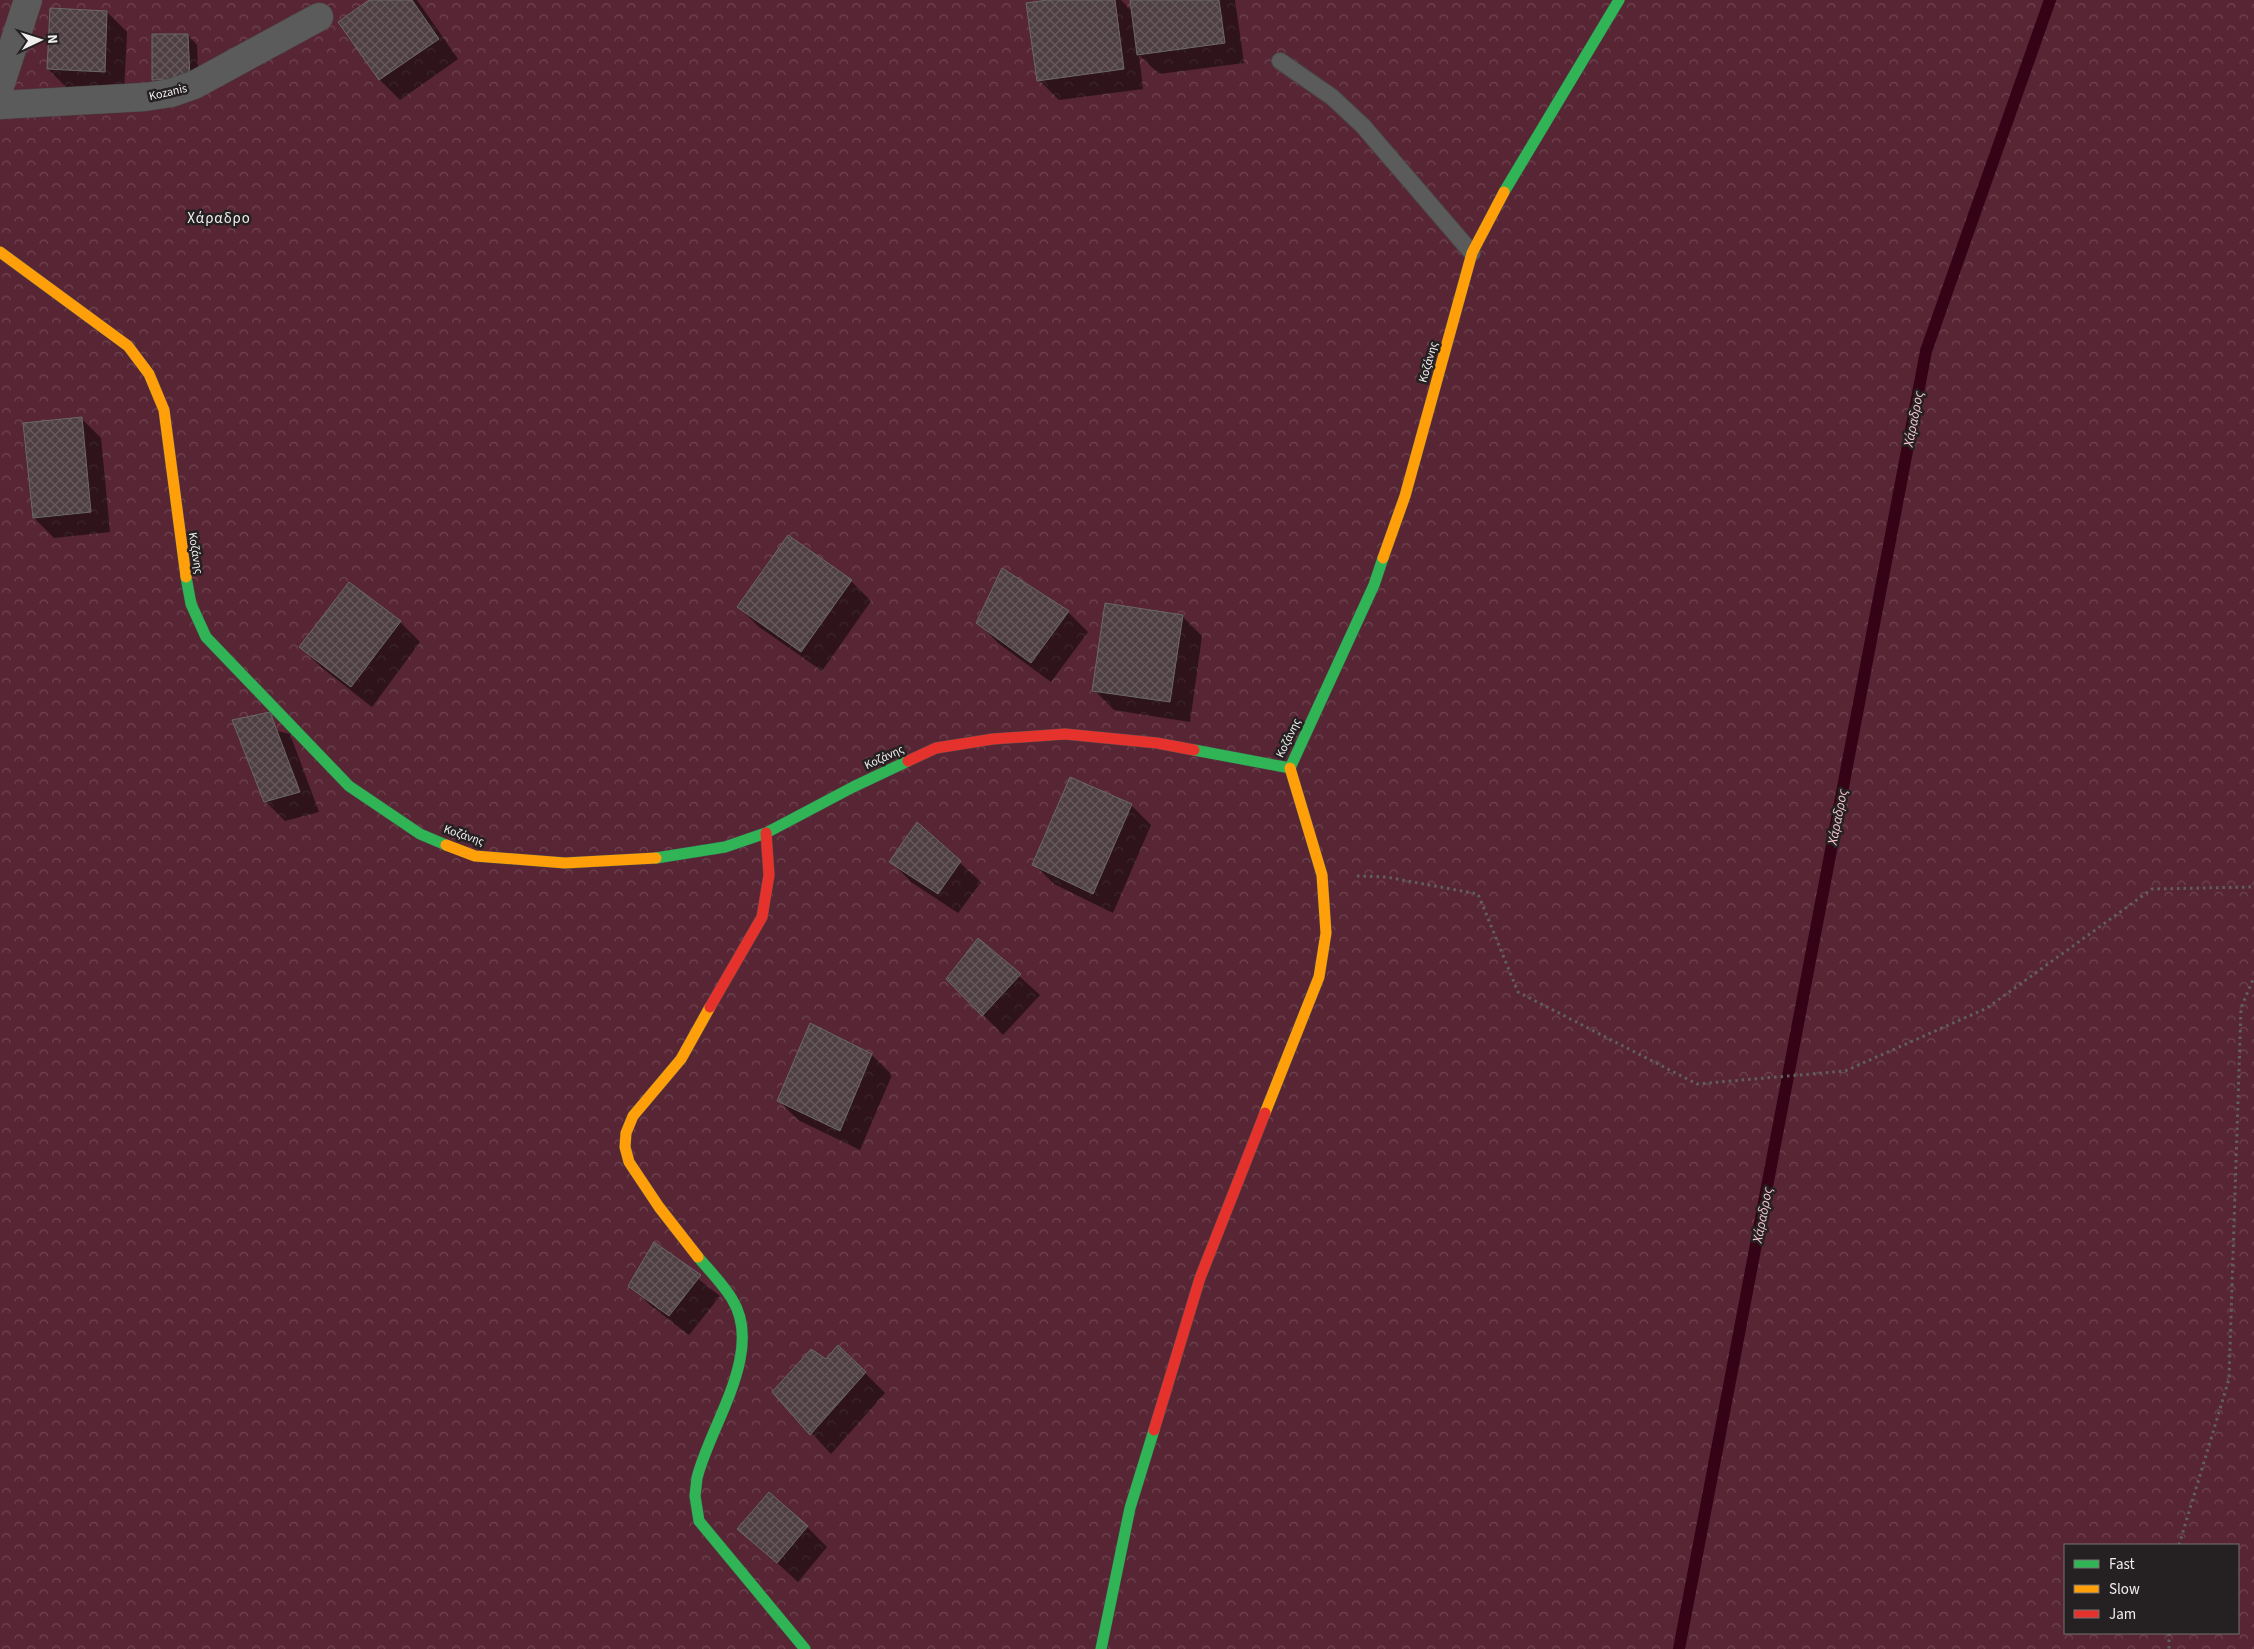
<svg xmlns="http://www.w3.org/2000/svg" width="2254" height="1649" font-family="'Source Sans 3',sans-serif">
<defs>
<pattern id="park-crowns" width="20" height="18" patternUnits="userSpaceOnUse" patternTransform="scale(1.25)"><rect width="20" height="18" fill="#572534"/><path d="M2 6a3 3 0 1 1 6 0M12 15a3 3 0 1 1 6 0" fill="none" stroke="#704552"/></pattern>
<pattern id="building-cross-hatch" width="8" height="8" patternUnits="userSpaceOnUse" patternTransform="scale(1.25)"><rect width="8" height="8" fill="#4e3f43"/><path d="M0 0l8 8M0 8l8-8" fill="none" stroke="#685b5e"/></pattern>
</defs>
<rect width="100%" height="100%" fill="#2d2b2c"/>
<path fill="url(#park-crowns)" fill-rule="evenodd" d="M0 0H2254V1649H0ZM2065 1545H2238V1633H2065Z"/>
<g fill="#0007">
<path d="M371 0H417L458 59 400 100 380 80Z"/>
<path d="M1056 0H1121L1133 12 1131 0H1235L1244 63 1159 74 1139 55 1143 89 1059 100 1039 80Z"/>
<path d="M107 12 127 32 124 92 68 89 48 69Z"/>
<path d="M188 35 197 45 199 88 163 89 154 79Z"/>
<path d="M81 418 101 438 110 532 54 538 34 518Z"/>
<path d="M851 581 871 601 822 671 759 627 739 607Z"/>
<path d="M1068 612 1088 632 1051 682 998 643 978 622Z"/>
<path d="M1182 616 1202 636 1190 722 1114 710 1094 690Z"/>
<path d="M400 622 420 642 372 707 321 667 301 647Z"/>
<path d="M234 721 290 734 319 812 285 821 265 801Z"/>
<path d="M1131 805 1151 825 1113 913 1054 884 1034 864Z"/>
<path d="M917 824 981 882 958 913 911 882 891 861Z"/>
<path d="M979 940 1040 995 1003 1035 948 979Z"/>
<path d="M872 1055 892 1075 860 1150 798 1120 778 1100Z"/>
<path d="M654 1244 720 1296 689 1335 650 1305 630 1285Z"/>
<path d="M826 1361 865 1373 885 1393 831 1454 774 1392Z"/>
<path d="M807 1527 827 1547 798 1582 739 1528Z"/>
</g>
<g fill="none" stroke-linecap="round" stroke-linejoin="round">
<path stroke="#340416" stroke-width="12" d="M1679 1649 1926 351 2050 0"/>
</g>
<g fill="url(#building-cross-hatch)" stroke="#6a6868">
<path d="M369 0H412L439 39 379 80 338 22Z"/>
<path d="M1047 0H1115L1124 69 1037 81 1026 3Z"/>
<path d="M1130 0H1219L1225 43 1137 55Z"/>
<path d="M50 8 107 11 105 72 47 69Z"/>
<path d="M152 34H188L190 79 152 80Z"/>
<path d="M82 417 91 512 33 518 23 423Z"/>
<path d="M788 535 852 580 801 652 737 607Z"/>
<path d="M1002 568 1069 611 1031 663 976 623Z"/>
<path d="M349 582 401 621 351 687 299 647Z"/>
<path d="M1105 603 1183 615 1170 702 1092 691Z"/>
<path d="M270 712 300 792 264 802 232 720Z"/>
<path d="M1070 777 1132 804 1093 894 1032 865Z"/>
<path d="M917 822 961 861 938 894 889 862Z"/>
<path d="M978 938 1021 974 982 1016 946 979Z"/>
<path d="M810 1023 872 1054 840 1131 777 1101Z"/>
<path d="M654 1242 701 1275 669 1316 628 1286Z"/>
<path d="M838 1345 866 1372 810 1435 772 1392 811 1349 826 1359Z"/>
<path d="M769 1492 808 1526 777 1563 737 1529Z"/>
</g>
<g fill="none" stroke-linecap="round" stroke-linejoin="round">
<g stroke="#4a4849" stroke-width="18">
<path id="lane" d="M1280 61 1332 97 1363 126 1472 253"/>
</g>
<g stroke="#4a4849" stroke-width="29">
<g id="street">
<path d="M0 86 28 0"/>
<path d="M0 105 145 97 171 93 194 85 319 17"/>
</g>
</g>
<g stroke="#4a4849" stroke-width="12">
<g id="fast">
<path d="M1504 192 1619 0"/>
<path d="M186 577 191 604 206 637 349 786 420 834 446 845"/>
<path d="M1194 750 1290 768 1374 585 1383 558"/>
<path d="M656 858 725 847 766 833 853 787 908 761"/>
<path d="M698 1257C709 1270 723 1284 732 1299 765 1352 710 1425 697 1478L695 1496 699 1521 805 1649"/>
<path d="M1101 1649 1130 1508 1154 1430"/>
</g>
</g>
<g stroke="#4a4849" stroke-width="12">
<g id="slow">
<path d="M0 252 128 346 149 374 164 410 186 577"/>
<path d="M1383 558 1405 496 1472 253 1504 192"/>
<path d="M446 845 475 856 565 863 656 858"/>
<path d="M1265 1113 1319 977 1326 933 1322 875 1290 768"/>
<path d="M698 1257 659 1207 629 1162 625 1147 626 1133 633 1116 681 1059 710 1007"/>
</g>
</g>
<g stroke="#4a4849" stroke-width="12">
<g id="jam">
<path d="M908 761 936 748 993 739 1065 734 1157 743 1194 750"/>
<path d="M710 1007 762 917 769 875 766 833"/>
<path d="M1154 1430 1200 1278 1265 1113"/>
</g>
</g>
<g stroke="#616060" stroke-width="3" stroke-dasharray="2.5 4" stroke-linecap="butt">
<path d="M1357 876 1386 877 1478 894 1518 992 1697 1084 1845 1071 1987 1008 2152 889 2254 887"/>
<path d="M2179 1545 2229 1379 2241 1008 2254 977"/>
<path d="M2169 1633V1649"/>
</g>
<use href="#lane" stroke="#5c5b5b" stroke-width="16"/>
<use href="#street" stroke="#5c5b5b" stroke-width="28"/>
<use href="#fast" stroke="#30b455" stroke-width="11"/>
<use href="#slow" stroke="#ff9f0a" stroke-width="11"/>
<use href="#jam" stroke="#e5322d" stroke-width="11"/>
</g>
<g text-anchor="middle" stroke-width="5" stroke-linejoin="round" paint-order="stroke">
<g font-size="12" fill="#f1eeef" stroke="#252021">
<text transform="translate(168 92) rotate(-13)" y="4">Kozanis</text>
<text transform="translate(1428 362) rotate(-74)" y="4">Κοζάνης</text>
<text transform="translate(196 553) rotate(81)" y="4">Κοζάνης</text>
<text transform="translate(1288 738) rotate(-64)" y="4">Κοζάνης</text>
<text transform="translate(884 757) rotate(-25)" y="4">Κοζάνης</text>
<text transform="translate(464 835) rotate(19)" y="4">Κοζάνης</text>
</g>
<g font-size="14" font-style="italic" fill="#f1c3cc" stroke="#252021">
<text transform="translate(1913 419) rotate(-79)" y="5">Χάραδρος</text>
<text transform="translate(1837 817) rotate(-79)" y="5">Χάραδρος</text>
<text transform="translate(1762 1215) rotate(-79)" y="5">Χάραδρος</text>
</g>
<g font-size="15" letter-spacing="1" fill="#f1eeef" stroke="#252021">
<text x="219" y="223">Χάραδρο</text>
</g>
</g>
<rect x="2064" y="1544" width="175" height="90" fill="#252021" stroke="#777273"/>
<rect x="2074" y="1560" width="25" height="8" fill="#30b455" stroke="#777273"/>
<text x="2109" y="1569" font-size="15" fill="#f1eeef">Fast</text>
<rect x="2074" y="1585" width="25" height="8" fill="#ff9f0a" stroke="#777273"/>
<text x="2109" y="1594" font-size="15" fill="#f1eeef">Slow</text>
<rect x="2074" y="1610" width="25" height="8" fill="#e5322d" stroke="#777273"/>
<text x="2109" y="1619" font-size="15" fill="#f1eeef">Jam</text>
<g transform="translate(40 40) rotate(86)" stroke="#252021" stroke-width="4" paint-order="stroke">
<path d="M0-4L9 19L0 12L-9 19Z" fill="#f1eeef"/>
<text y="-8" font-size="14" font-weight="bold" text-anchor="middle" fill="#f1eeef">N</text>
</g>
</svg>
